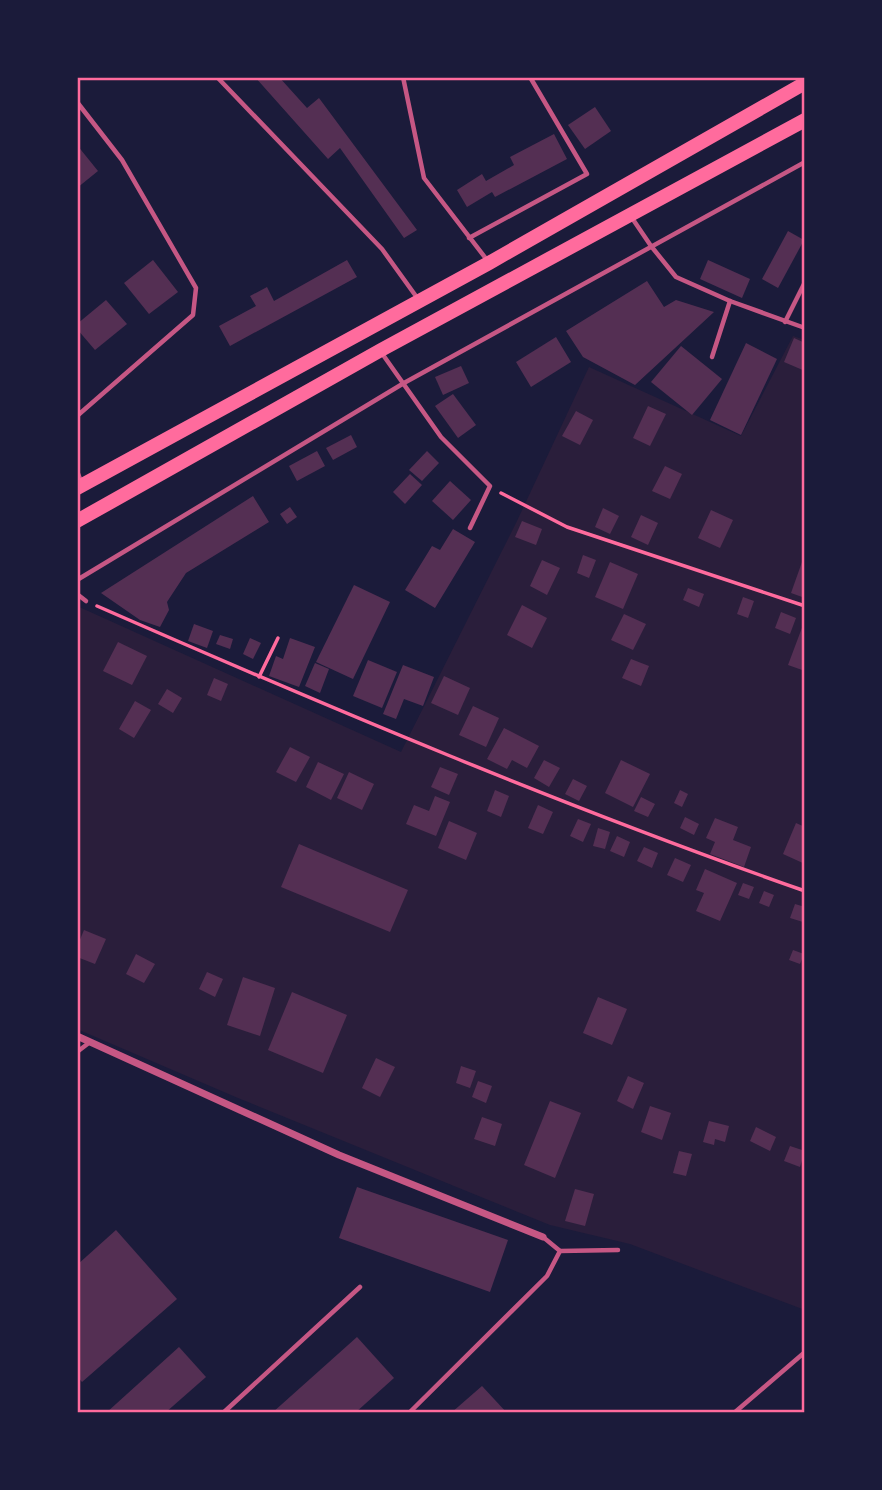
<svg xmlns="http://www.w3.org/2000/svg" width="882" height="1490" font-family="'DejaVu Sans',sans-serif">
<rect width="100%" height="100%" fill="#1b1b3a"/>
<path fill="#2a1e3b" d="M793 336 805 340V1310L630 1244 550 1225 238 1098 77 1029V606L401 752 517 521 589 367 741 436Z"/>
<g fill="#542f53">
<path d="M255 77H279L307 108 319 98 417 230 404 238 340 148 328 159Z"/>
<path d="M595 107 611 131 585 149 568 125Z"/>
<path d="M554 134 567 159 495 197 492 192 467 207 457 190 482 174 486 181 514 165 510 157Z"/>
<path d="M77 145 98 171 77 188Z"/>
<path d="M788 231 804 240 778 288 762 279Z"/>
<path d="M153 260 178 292 149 314 124 283Z"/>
<path d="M347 260 357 277 230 346 219 326 256 306 250 296 267 287 274 301Z"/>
<path d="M708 260 750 279 742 298 700 279Z"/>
<path d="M647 281 664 307 676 300 714 312 635 385 583 357 566 331Z"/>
<path d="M106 300 127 324 95 350 77 329V324Z"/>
<path d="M556 337 571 362 531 387 516 362Z"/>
<path d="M794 338 805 343V371L784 362Z"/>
<path d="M746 343 777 359 741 435 710 420Z"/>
<path d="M681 346 722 379 692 415 651 382Z"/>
<path d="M461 366 469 383 443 395 435 377Z"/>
<path d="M453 394 476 425 458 438 435 406Z"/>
<path d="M648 406 666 414 650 446 633 438Z"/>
<path d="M576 411 593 420 580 445 562 436Z"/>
<path d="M351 435 357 447 333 460 326 448Z"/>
<path d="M317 451 325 466 297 481 289 466Z"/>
<path d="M427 451 439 463 422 481 409 470Z"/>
<path d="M665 466 682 474 670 499 652 491Z"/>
<path d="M410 474 422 485 405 504 393 492Z"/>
<path d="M450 481 471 500 453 520 432 501Z"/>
<path d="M253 496 269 522 186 573 167 602 169 610 160 627 140 620 101 593Z"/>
<path d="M290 507 297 517 287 524 280 514Z"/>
<path d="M603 508 619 516 610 534 595 527Z"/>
<path d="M711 510 733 520 720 548 698 538Z"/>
<path d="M641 515 658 523 648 545 631 537Z"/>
<path d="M522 521 542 529 536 545 515 537Z"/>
<path d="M453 529 475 542 435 608 405 590 432 546 440 550Z"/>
<path d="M583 555 596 560 589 578 577 573Z"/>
<path d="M542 560 560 568 547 595 530 586Z"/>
<path d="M610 562 638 574 623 609 595 597Z"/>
<path d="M802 562 805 563V598L791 593Z"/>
<path d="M354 585 390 602 353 679 316 662Z"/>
<path d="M688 588 704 594 699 607 683 600Z"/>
<path d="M743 597 754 601 748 618 737 614Z"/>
<path d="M522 605 547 618 532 648 507 635Z"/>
<path d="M781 612 796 618 790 634 775 628Z"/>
<path d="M624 614 646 624 633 650 611 640Z"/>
<path d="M194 624 213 631 207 648 188 641Z"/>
<path d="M803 625 805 626V671L788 665Z"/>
<path d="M220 635 233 639 230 649 216 644Z"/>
<path d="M250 638 261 643 253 659 243 654Z"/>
<path d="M290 638 315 647 299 687 269 676 276 656 283 659Z"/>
<path d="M118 642 147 656 132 685 103 671Z"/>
<path d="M631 659 649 666 641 686 622 678Z"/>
<path d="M368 660 397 672 382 708 353 696Z"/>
<path d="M315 663 329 669 320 693 305 686Z"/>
<path d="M403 665 434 677 423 706 404 699 396 719 383 714Z"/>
<path d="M444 676 470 688 458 715 431 703Z"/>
<path d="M214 678 228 684 221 701 207 695Z"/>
<path d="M167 689 182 698 173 713 158 704Z"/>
<path d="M135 701 151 710 134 738 119 729Z"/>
<path d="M473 706 499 718 486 747 459 735Z"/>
<path d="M504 728 539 746 527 768 512 760 507 769 487 759Z"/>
<path d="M290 747 310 757 296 782 276 772Z"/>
<path d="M544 760 560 768 549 787 534 778Z"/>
<path d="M621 760 650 774 633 807 605 793Z"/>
<path d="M318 762 344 774 331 800 306 787Z"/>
<path d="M440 767 458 774 449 795 431 787Z"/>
<path d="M349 772 374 784 362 810 337 798Z"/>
<path d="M573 779 587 786 579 801 565 794Z"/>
<path d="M495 790 509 796 501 817 487 811Z"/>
<path d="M680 790 688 794 682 807 674 803Z"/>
<path d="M435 796 450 802 436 836 406 824 414 805 429 811Z"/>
<path d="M641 797 655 804 648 817 634 811Z"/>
<path d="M538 805 553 812 543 834 528 828Z"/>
<path d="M685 817 699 824 694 835 680 828Z"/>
<path d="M715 818 738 827 733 840 751 847 744 867 710 854 715 842 706 838Z"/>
<path d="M578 819 591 824 583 842 570 836Z"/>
<path d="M449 821 477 833 466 860 438 848Z"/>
<path d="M796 823 805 827V864L783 854Z"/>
<path d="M598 828 610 832 605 849 593 846Z"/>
<path d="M617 836 630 842 624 857 610 851Z"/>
<path d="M299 844 408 890 390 932 281 887Z"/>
<path d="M644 847 658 853 652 868 637 861Z"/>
<path d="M675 858 691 865 683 882 667 875Z"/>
<path d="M705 869 737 883 720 921 696 911 704 893 696 890Z"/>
<path d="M743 883 754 887 749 899 738 895Z"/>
<path d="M764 891 774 895 769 907 759 903Z"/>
<path d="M795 904 805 907 803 922 790 918Z"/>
<path d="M84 930 106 939 95 964 77 957V947Z"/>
<path d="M793 950 804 954 800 964 789 960Z"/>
<path d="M136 954 155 964 144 983 126 974Z"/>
<path d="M207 972 223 979 215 997 199 989Z"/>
<path d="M243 977 275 988 260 1036 227 1025Z"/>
<path d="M292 992 347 1015 323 1073 268 1050Z"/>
<path d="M598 997 627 1009 612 1045 583 1033Z"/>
<path d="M376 1058 395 1067 380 1097 362 1088Z"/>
<path d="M461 1066 476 1071 470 1088 456 1083Z"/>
<path d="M628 1076 644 1083 633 1109 617 1101Z"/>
<path d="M478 1081 492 1086 486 1103 472 1097Z"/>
<path d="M550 1101 581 1113 555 1178 524 1165Z"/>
<path d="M650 1106 671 1113 662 1140 641 1132Z"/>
<path d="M482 1117 502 1124 495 1146 474 1139Z"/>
<path d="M709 1121 729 1126 725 1142 715 1139 714 1145 703 1142Z"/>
<path d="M756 1127 776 1137 770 1151 750 1141Z"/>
<path d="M790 1146 805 1151 800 1167 784 1161Z"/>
<path d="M679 1151 692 1154 686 1176 673 1173Z"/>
<path d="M357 1187 508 1240 490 1292 339 1238Z"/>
<path d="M575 1189 594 1194 585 1226 565 1221Z"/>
<path d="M116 1230 177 1299 82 1382 77 1376V1265Z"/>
<path d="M357 1337 394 1378 355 1413H272Z"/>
<path d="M179 1347 206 1377 165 1413H106Z"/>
<path d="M482 1386 507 1413H451Z"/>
</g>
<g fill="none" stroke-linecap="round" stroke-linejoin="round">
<g stroke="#ff6b9d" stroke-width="3.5">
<path d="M501 493 567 527 805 606"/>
<path d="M97 606C330 708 565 807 805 891"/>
<path d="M259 677 278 638"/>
</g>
<g stroke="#c65784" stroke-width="4.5">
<path d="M217 77 382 249 418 299"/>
<path d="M403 77 424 178 487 260"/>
<path d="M77 102 122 160 196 288 193 315 77 416"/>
<path d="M632 218 651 246 676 277 730 301 805 328"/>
<path d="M469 238 587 174 530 77"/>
<path d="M785 322 805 282"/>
<path d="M381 352 441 437 490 486 470 528"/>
<path d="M712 357 730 301"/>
<path d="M77 471 82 484"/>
<path d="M77 580 404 383 805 162"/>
<path d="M77 594 86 601"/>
<path d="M77 1052 90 1042"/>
<path d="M560 1251 618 1250"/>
<path d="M223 1413 360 1287"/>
<path d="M409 1413 547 1276 560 1251 543 1237"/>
<path d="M734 1413 805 1352"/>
</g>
<path stroke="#c65784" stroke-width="7" d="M77 1036 339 1155 543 1237"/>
<g stroke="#ff6b9d" stroke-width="14">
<path d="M77 488 489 263 805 83"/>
<path d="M77 521 381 350 805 120"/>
</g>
</g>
<rect width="882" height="1490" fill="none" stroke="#1b1b3a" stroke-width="158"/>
<rect x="79" y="79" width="724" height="1332" fill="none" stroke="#ff6b9d" stroke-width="2.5"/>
</svg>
